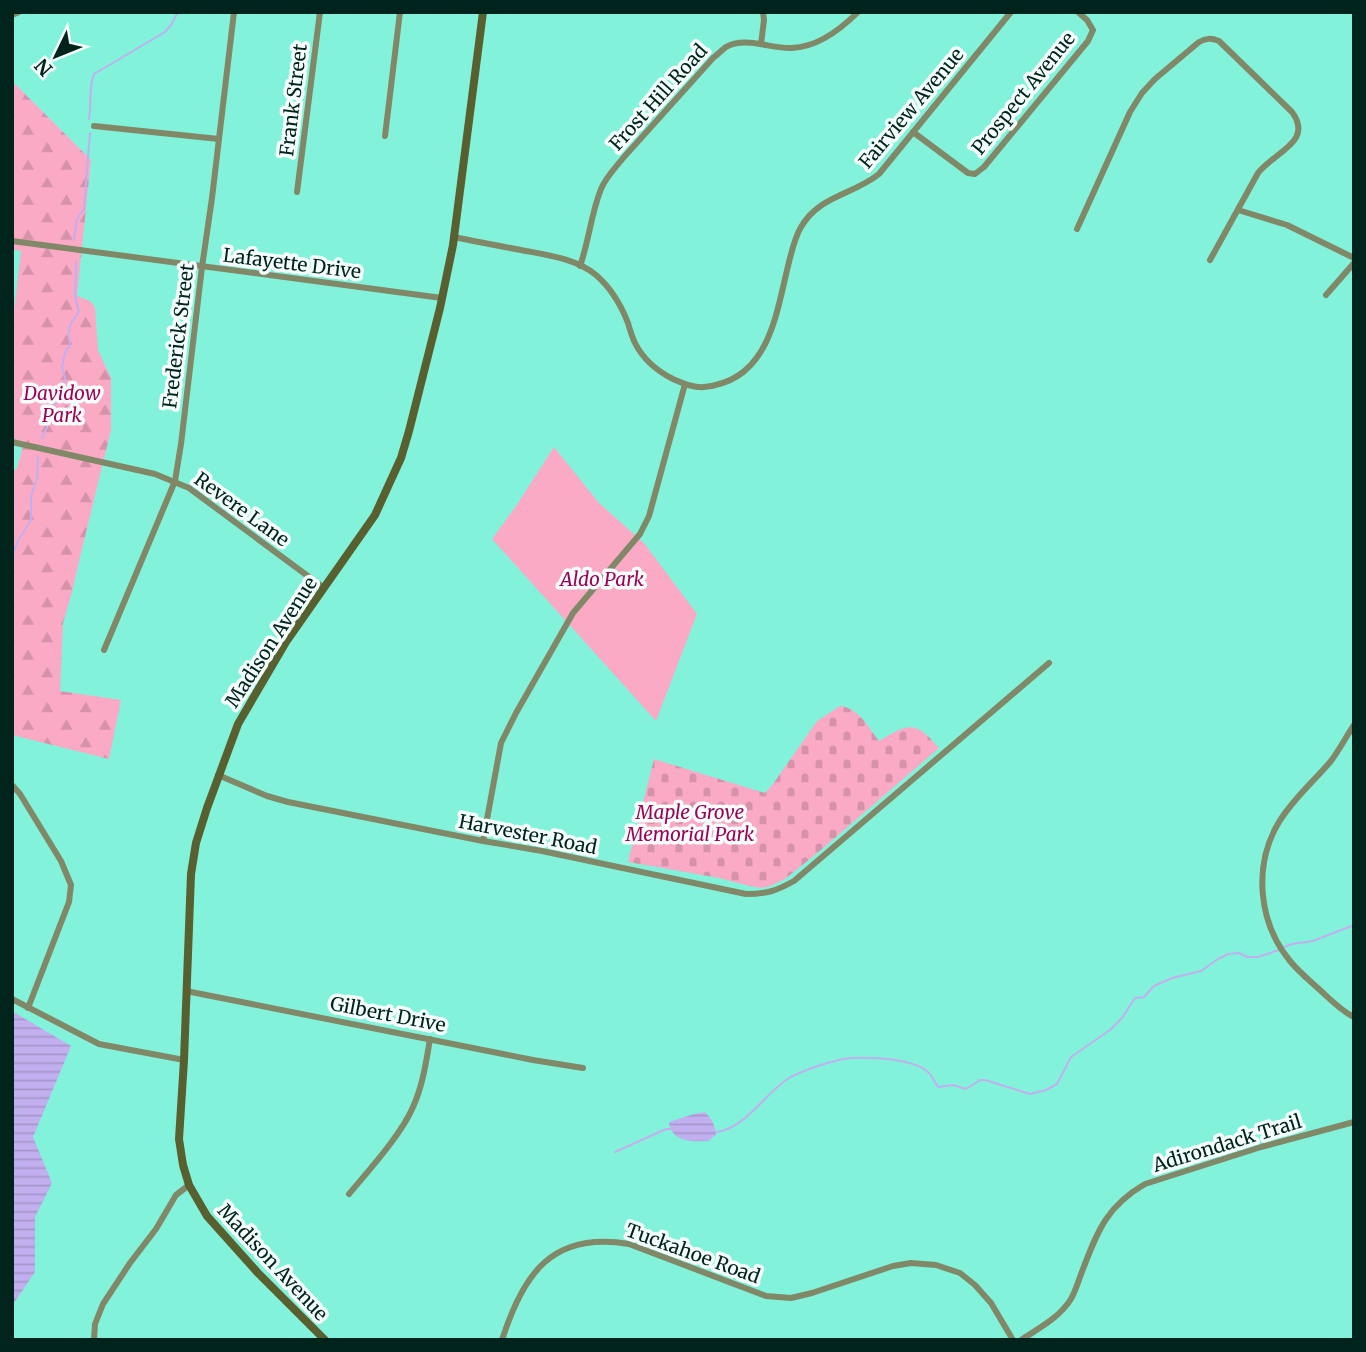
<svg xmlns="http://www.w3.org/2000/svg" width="1366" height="1352" font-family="Merriweather,serif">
<defs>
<pattern id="forest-firs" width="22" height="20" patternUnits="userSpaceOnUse" patternTransform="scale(1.75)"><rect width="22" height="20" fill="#fbaac5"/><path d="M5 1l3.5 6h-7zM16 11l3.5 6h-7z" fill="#d592a9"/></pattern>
<pattern id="cemetery-stones" width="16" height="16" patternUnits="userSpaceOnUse" patternTransform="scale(1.75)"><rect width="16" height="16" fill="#fbaac5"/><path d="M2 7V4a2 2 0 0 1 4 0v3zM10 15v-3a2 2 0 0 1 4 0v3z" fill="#d592a9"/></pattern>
<pattern id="water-rules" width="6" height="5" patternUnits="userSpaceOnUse" patternTransform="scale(1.75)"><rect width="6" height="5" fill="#c2afef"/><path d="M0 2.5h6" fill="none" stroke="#a596cc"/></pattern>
</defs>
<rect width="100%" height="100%" fill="#82f2da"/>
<path fill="url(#forest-firs)" d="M12 81 91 160 77 296 90 301 95 307 98 350 111 378V430L80 557 72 592 63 623 60 691 121 700 109 759 12 735V473L17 468 24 442 12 438V328L21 251 12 249Z"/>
<path fill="url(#cemetery-stones)" d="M840 706C859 708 868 727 879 741 909 723 915 720 939 748L821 850 785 879 770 886 762 888 749 886 719 878 628 862 654 759 765 793 773 784 817 721Z"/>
<g fill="#fbaac5">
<path d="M74 405 82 411 83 428 82 430 67 433 62 430 60 423 69 407Z"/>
<path d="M554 447 599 503 644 543 697 614 656 721 492 539 516 506Z"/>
</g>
<g fill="url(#water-rules)">
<path d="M12 1011 71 1046 33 1137 52 1183 35 1217V1272L14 1303H12Z"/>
<path d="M705 1112C712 1119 715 1125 716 1135L708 1141C692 1142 671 1142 669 1122L694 1114Z"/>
</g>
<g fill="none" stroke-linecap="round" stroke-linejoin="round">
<g stroke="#c2afef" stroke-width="2">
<path d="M89 119C92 103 88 90 94 74L165 32 171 25 178 12"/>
<path d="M74 240 77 219 84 209 90 133"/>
<path d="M42 438 48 425 50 413 63 388 65 378 62 368 65 352 70 345C67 328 69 325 79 312 72 292 77 282 76 262"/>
<path d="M12 556 19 539 31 520V496L37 479 38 457"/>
<path d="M1284 947 1292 944 1313 941 1354 925"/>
<path d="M716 1132C745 1129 765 1093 789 1078 801 1071 836 1059 851 1058 871 1057 914 1058 929 1073 933 1077 935 1083 938 1087L953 1085 966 1089 980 1080H985L1030 1094 1046 1090 1057 1084 1071 1057 1110 1030 1122 1018 1135 998 1144 997 1154 986 1172 978 1201 971 1218 959 1228 954 1239 953 1247 957H1258L1279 950"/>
<path d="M615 1152 666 1129H672"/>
</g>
<g stroke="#808867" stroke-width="6">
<path d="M12 15 19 12"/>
<path d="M761 44 764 20 763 12"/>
<path d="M94 126 219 139"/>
<path d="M913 132 968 173 975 174 984 167 1088 41 1093 30 1087 20 1078 12"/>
<path d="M385 136 400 12"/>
<path d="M297 192 320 12"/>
<path d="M1238 210 1287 225 1354 258"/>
<path d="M1077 229 1130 112 1142 93 1155 79 1199 42C1206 38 1211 38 1219 41L1292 112C1314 142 1274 152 1258 173L1210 260"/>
<path d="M453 237C475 241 498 246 521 250 546 255 575 258 596 275 611 288 621 305 628 323 630 330 632 337 635 343 643 359 657 371 673 379 683 383 693 388 704 387 770 381 776 313 789 262 792 250 795 237 801 227 820 195 853 195 879 174L1011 12"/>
<path d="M12 241 442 298"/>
<path d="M580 266C589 241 591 214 601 189 606 177 616 167 624 157L713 58C717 55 722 50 726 47 745 36 771 49 792 48 818 47 840 30 858 12"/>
<path d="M1326 295 1354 263"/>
<path d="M12 442 155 474 189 488 324 588"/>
<path d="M104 650 175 481 181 444 202 267 212 198 234 12"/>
<path d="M1354 725C1346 737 1339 750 1331 761 1314 781 1293 799 1279 822 1253 865 1258 922 1290 961 1299 972 1310 981 1321 991 1331 1000 1341 1011 1354 1017"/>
<path d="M218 775 267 796 288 802 483 841 542 851 746 894C767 894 776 891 794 881L1049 663"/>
<path d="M12 785 20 794 61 861 71 885 69 902 28 1008"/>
<path d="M483 841 501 743 516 713 573 613 640 534 649 516 685 384"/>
<path d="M186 991 533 1060 583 1068"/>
<path d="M12 999 99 1044 184 1060"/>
<path d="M349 1194C369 1170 401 1135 413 1107 423 1085 426 1062 430 1039"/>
<path d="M94 1340 95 1324 103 1304 130 1263 156 1229 176 1195 189 1185"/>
<path d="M502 1340C523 1274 552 1231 629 1244L766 1296 791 1298 812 1293 893 1266 911 1263 936 1265 960 1273 975 1285 991 1303 1013 1340"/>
<path d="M1021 1340C1039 1328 1059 1318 1071 1299 1076 1290 1079 1279 1083 1269 1098 1230 1107 1206 1145 1184L1261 1147 1354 1122"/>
</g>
<path stroke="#57602e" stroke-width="8" d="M325 1340 258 1273 207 1216 189 1185 183 1165 179 1139 184 1060 191 874 196 843 207 808 238 724 286 642 375 515 401 458 409 431 440 308 453 245 483 12"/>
</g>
<g text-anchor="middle" stroke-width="7" stroke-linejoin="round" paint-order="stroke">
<g font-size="19" fill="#00231c" stroke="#f4fdfb">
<text transform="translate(1023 93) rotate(-51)" y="7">Prospect Avenue</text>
<text transform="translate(658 97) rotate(-48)" y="7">Frost Hill Road</text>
<text transform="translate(293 100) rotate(-83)" y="7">Frank Street</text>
<text transform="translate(911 108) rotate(-50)" y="7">Fairview Avenue</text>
<text transform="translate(292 263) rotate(7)" y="7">Lafayette Drive</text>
<text transform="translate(178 336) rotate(-83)" y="7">Frederick Street</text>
<text transform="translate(242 509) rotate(36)" y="7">Revere Lane</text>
<text transform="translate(271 642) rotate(-57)" y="7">Madison Avenue</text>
<text transform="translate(528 834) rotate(11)" y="7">Harvester Road</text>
<text transform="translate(388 1014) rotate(11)" y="7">Gilbert Drive</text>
<text transform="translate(1227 1143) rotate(-17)" y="7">Adirondack Trail</text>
<text transform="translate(693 1253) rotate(20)" y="7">Tuckahoe Road</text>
<text transform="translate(273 1262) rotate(47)" y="7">Madison Avenue</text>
</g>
<g font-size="19" font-style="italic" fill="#9d0256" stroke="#f4fdfb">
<text x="62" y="400">Davidow<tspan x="62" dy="22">Park</tspan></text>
<text x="602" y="586">Aldo Park</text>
<text x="690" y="819">Maple Grove<tspan x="690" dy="22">Memorial Park</tspan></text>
</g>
</g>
<rect width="1366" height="1352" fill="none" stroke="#00231c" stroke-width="28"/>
<g transform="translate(56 56) rotate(227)" stroke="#f4fdfb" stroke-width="5" paint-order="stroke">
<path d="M0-5L12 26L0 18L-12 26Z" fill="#00231c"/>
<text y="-10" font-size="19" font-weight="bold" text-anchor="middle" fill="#00231c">N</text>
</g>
</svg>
